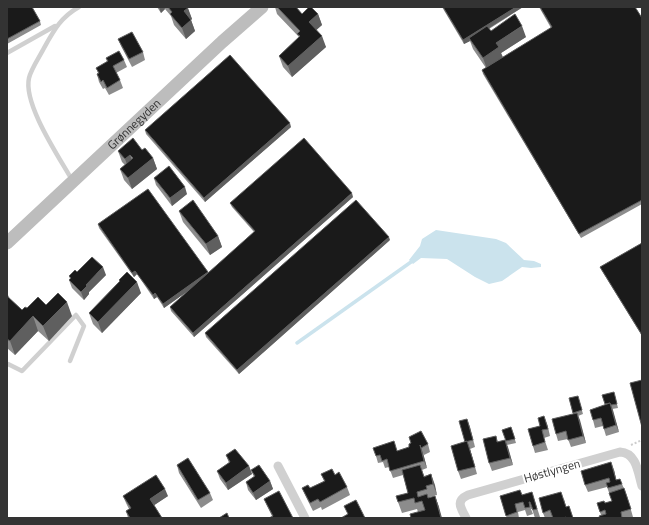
<svg xmlns="http://www.w3.org/2000/svg" width="649" height="525" font-family="'Titillium Web',sans-serif">
<rect width="100%" height="100%" fill="#fff"/>
<path fill="#cbe3ed" d="M436 230 496 239 506 243 524 260 534 261 541 264V267L531 268 522 267 502 281 489 284 475 277 447 259 421 258 413 264 409 260 420 246 422 239Z"/>
<g fill="none" stroke-linecap="round" stroke-linejoin="round">
<path stroke="#cbe3ed" stroke-width="3.5" d="M297 343 411 262"/>
<path stroke="#cdcdcd" stroke-width="2" stroke-dasharray="2 2" stroke-linecap="butt" d="M631 445 642 440"/>
<g stroke="#d0d0d0" stroke-width="4.5">
<path d="M7 53 55 26"/>
<path d="M72 180C59 157 23 104 29 78 31 69 40 56 44 48 54 30 61 17 79 7"/>
<path d="M7 365 8 364 22 371 76 315 84 326 70 361"/>
</g>
<g stroke="#d0d0d0" stroke-width="9">
<path d="M278 466 305 518"/>
<path d="M466 518C461 508 455 501 468 495L620 452C637 453 638 473 642 486"/>
</g>
<path stroke="#bdbdbd" stroke-width="13" id="s1" d="M7 243 222 42 262 7"/>
</g>
<g fill="#8c8c8c">
<path d="M7 7 40 21 41 25 7 44Z"/>
<path d="M157 7H187L192 19 191 20 195 31 186 39 174 25 171 16 165 9 161 13Z"/>
<path d="M275 7H296L302 14H318L322 25 316 30 326 47 292 77 283 67 279 56 299 37 277 14Z"/>
<path d="M442 7H523L489 29 491 31 526 37 501 53 503 57 551 28 539 7H635L642 18V204L581 238 483 74 482 70 486 68 473 49 470 41 464 44Z"/>
<path d="M118 39 143 52 145 60 132 67 121 46Z"/>
<path d="M106 58 124 60 127 67 116 73 120 80 123 88 109 95 105 88 103 89 99 82 97 74 98 73 96 68 107 62Z"/>
<path d="M291 127 205 202 146 134 145 130Z"/>
<path d="M142 150 153 158 157 169 132 189 124 180 120 169 125 165 122 162 118 151Z"/>
<path d="M154 178 187 194 172 206 156 185Z"/>
<path d="M353 197 194 337 171 311 170 307 188 291 164 308 157 297 154 299 137 274 134 277 99 228 98 224 208 272V273L254 232 232 207 230 203Z"/>
<path d="M179 211 218 236 222 247 210 255 183 222Z"/>
<path d="M390 240 239 374 206 337 205 333Z"/>
<path d="M642 243V336L602 271 600 267Z"/>
<path d="M77 272 106 275 89 292V294L84 300 72 288 69 280 70 279 69 276Z"/>
<path d="M119 280 141 293 102 333 93 324 89 313 120 282Z"/>
<path d="M7 293 10 299 22 310 27 308 46 305 72 316 49 341 38 331 15 355 7 348Z"/>
<path d="M615 396 618 408 612 409 619 432 606 436 603 426 595 428 593 420 605 404Z"/>
<path d="M569 398 579 400 583 414 578 416 586 443 571 447 568 439 558 441 556 434 573 414Z"/>
<path d="M467 419 475 447 470 449 477 474 461 479 458 471 465 442Z"/>
<path d="M547 424 550 436 544 438 548 450 535 453 528 429Z"/>
<path d="M511 427 516 443 507 445 513 465 492 471 489 463 496 436 498 442 505 440Z"/>
<path d="M428 444 430 452 424 455 423 453 427 468 422 470 424 476 431 474 437 495 430 497V498L435 496 439 507 418 512 417 509 402 513 398 502 408 493 403 475 393 478 389 467 385 468 383 462 378 463 376 456Z"/>
<path d="M226 455 249 466 252 474 228 490 220 479 217 471 229 463Z"/>
<path d="M177 465 210 493 213 500 201 508 179 473Z"/>
<path d="M251 470 270 481 273 489 256 500 248 490 246 482 254 477Z"/>
<path d="M614 470 616 480 620 479 627 496 633 517 629 518H600L601 515 597 503H605L612 501 607 487 588 492 585 485Z"/>
<path d="M321 474 335 475 347 487 350 495 322 510 321 507 313 511 305 495 302 488H310L324 481Z"/>
<path d="M532 492 540 517 535 518 532 509H531L533 514 527 516 525 510 518 512 519 518H507L500 496 522 495Z"/>
<path d="M123 496H168L154 505 162 518H128L126 511 129 509 126 503Z"/>
<path d="M264 499 293 518 272 516 267 506Z"/>
<path d="M564 499 566 507 569 506 573 518H545L543 513Z"/>
</g>
<g fill="#5f5f5f">
<path d="M159 7H164L165 9 161 13Z"/>
<path d="M516 7H523L470 40 469 38 470 41 464 44 463 40Z"/>
<path d="M188 8 192 19 188 22 184 11Z"/>
<path d="M318 14 322 25 313 33 309 22Z"/>
<path d="M191 20 195 31 186 39 182 28Z"/>
<path d="M522 26 526 37 501 53 503 58 487 69 483 58 496 43Z"/>
<path d="M322 36 326 47 292 77 288 66Z"/>
<path d="M290 123 291 127 205 202 204 198Z"/>
<path d="M130 155 134 166 129 170 125 159Z"/>
<path d="M153 158 157 169 132 189 128 178Z"/>
<path d="M185 187 187 194 172 206 170 198Z"/>
<path d="M352 193 353 197 194 337 193 333Z"/>
<path d="M218 236 222 247 210 255 206 244Z"/>
<path d="M389 237 390 240 239 374 237 370Z"/>
<path d="M103 267 106 275 89 292V294L84 300 81 292 86 285Z"/>
<path d="M135 271 137 274 134 277 132 273Z"/>
<path d="M208 272 209 276 164 308 163 304Z"/>
<path d="M137 282 141 293 102 333 98 322Z"/>
<path d="M155 293 157 297 154 299 153 295Z"/>
<path d="M67 302 72 316 49 341 43 326Z"/>
<path d="M33 316 38 331 15 355 10 341Z"/>
<path d="M610 403 613 410 619 432 616 425Z"/>
<path d="M577 413 580 420 586 443 583 436Z"/>
<path d="M544 416 547 424 550 436 548 429Z"/>
<path d="M467 419 470 427 475 447Z"/>
<path d="M505 440 508 447 513 465 510 458Z"/>
<path d="M467 441 470 449 477 474 475 467Z"/>
<path d="M420 445 423 453 427 468 424 461Z"/>
<path d="M611 462 614 470 618 487 616 480Z"/>
<path d="M249 466 252 474 228 490 226 483Z"/>
<path d="M431 474 435 485 437 495 433 484Z"/>
<path d="M270 481 273 489 256 500 253 493Z"/>
<path d="M165 489 168 496 153 506 150 499Z"/>
<path d="M435 496 439 507 442 518H441Z"/>
</g>
<g fill="#1a1a1a" stroke="#5f5f5f">
<path d="M7 7H32L40 21 7 39Z"/>
<path d="M168 7H187L188 8 184 11 191 20 182 28 170 14 172 12Z"/>
<path d="M277 7H296L302 14 309 7H311L318 14 309 22 322 36 288 66 279 56 300 36 297 34 300 31Z"/>
<path d="M443 7H516L463 40Z"/>
<path d="M540 7H635L642 18V200L579 234 482 70 552 27Z"/>
<path d="M515 14 522 26 496 43 499 47 483 58 469 38 487 26 491 31Z"/>
<path d="M132 32 143 52 129 59 118 39Z"/>
<path d="M119 51 124 60 113 66 120 80 107 88 103 80 101 82 97 74 99 73 96 68 108 61 106 58Z"/>
<path d="M230 55 290 123 204 198 145 130Z"/>
<path d="M133 138 142 150 145 148 153 158 128 178 120 169 133 158 130 155 125 159 118 151Z"/>
<path d="M304 138 352 193 193 333 170 307 255 231 230 203Z"/>
<path d="M169 166 185 187 170 198 154 178Z"/>
<path d="M148 189 208 272 163 304 155 293 153 295 135 271 132 273 98 224Z"/>
<path d="M193 200 218 236 206 244 179 211Z"/>
<path d="M356 200 389 237 237 370 205 333Z"/>
<path d="M642 243V335L600 267Z"/>
<path d="M92 257 103 267 86 285 87 286 81 292 69 280 71 278 69 276 75 270 77 272Z"/>
<path d="M127 272 137 282 98 322 89 313 120 281 119 280Z"/>
<path d="M58 293 67 302 43 326 33 316 10 341 7 339V320L8 319 7 318V296L22 310 25 307 27 308 38 297 46 305Z"/>
<path d="M642 380V427L630 383Z"/>
<path d="M614 392 617 404 611 405 610 403 605 404 602 395Z"/>
<path d="M578 396 582 410 573 413 569 398Z"/>
<path d="M610 403 616 425 604 429 601 418 593 420 590 410Z"/>
<path d="M577 413 583 436 568 440 566 431 556 434 552 419Z"/>
<path d="M544 416 548 429 542 430 545 442 533 446 528 429 540 426 538 418Z"/>
<path d="M467 419 473 440 465 442 459 421Z"/>
<path d="M511 427 515 439 506 441 502 430Z"/>
<path d="M421 431 428 444 421 448 420 445 424 461 390 471 387 459 382 461 380 455 376 456 373 448 394 441 397 451 409 447V444L411 443 409 437Z"/>
<path d="M496 436 497 442 505 440 510 458 489 463 483 439Z"/>
<path d="M467 441 475 467 458 471 451 446Z"/>
<path d="M235 449 249 466 226 483 217 471 230 462 226 455Z"/>
<path d="M188 458 210 493 198 500 177 465Z"/>
<path d="M611 462 616 480 620 479 622 484 608 488 606 483 610 482 609 478 585 485 581 471Z"/>
<path d="M259 465 270 481 253 493 246 482 255 476 251 470Z"/>
<path d="M420 465 424 477 431 474 433 484 426 486 427 489 417 492 418 497 427 494 428 498 435 496 441 518H411L410 514 425 510 422 501 415 503 414 498 398 502 396 496 408 493 402 470Z"/>
<path d="M332 469 335 475 339 472 347 487 320 502 318 499 310 503 302 488 308 485 310 488 325 481 321 474Z"/>
<path d="M156 475 165 489 150 499 162 518H130L126 511 131 508 123 496Z"/>
<path d="M624 488 631 509 621 512 622 518H600L599 516 606 514 605 510 600 512 597 503 604 501 605 503 612 501 609 493Z"/>
<path d="M520 490 522 495 532 492 537 509 533 510 530 502H529L530 507 525 508 523 502 515 504 517 512 506 516 500 496Z"/>
<path d="M279 491 293 518H269L273 516 264 499Z"/>
<path d="M561 492 566 507 569 506 573 518H566V517L564 518H553L550 510 543 513 539 498Z"/>
<path d="M356 500 365 518H341L348 514 344 506Z"/>
<path d="M227 513 229 518H219Z"/>
</g>
<g text-anchor="middle" stroke-width="4" stroke-linejoin="round" paint-order="stroke">
<g font-size="12" fill="#333" stroke="#fff">
<text dy="4" stroke="none"><textPath href="#s1" startOffset="174">Grønnegyden</textPath></text>
<text transform="translate(552 471) rotate(-16)" y="4">Høstlyngen</text>
</g>
</g>
<rect width="649" height="525" fill="none" stroke="#333333" stroke-width="16"/>
</svg>
